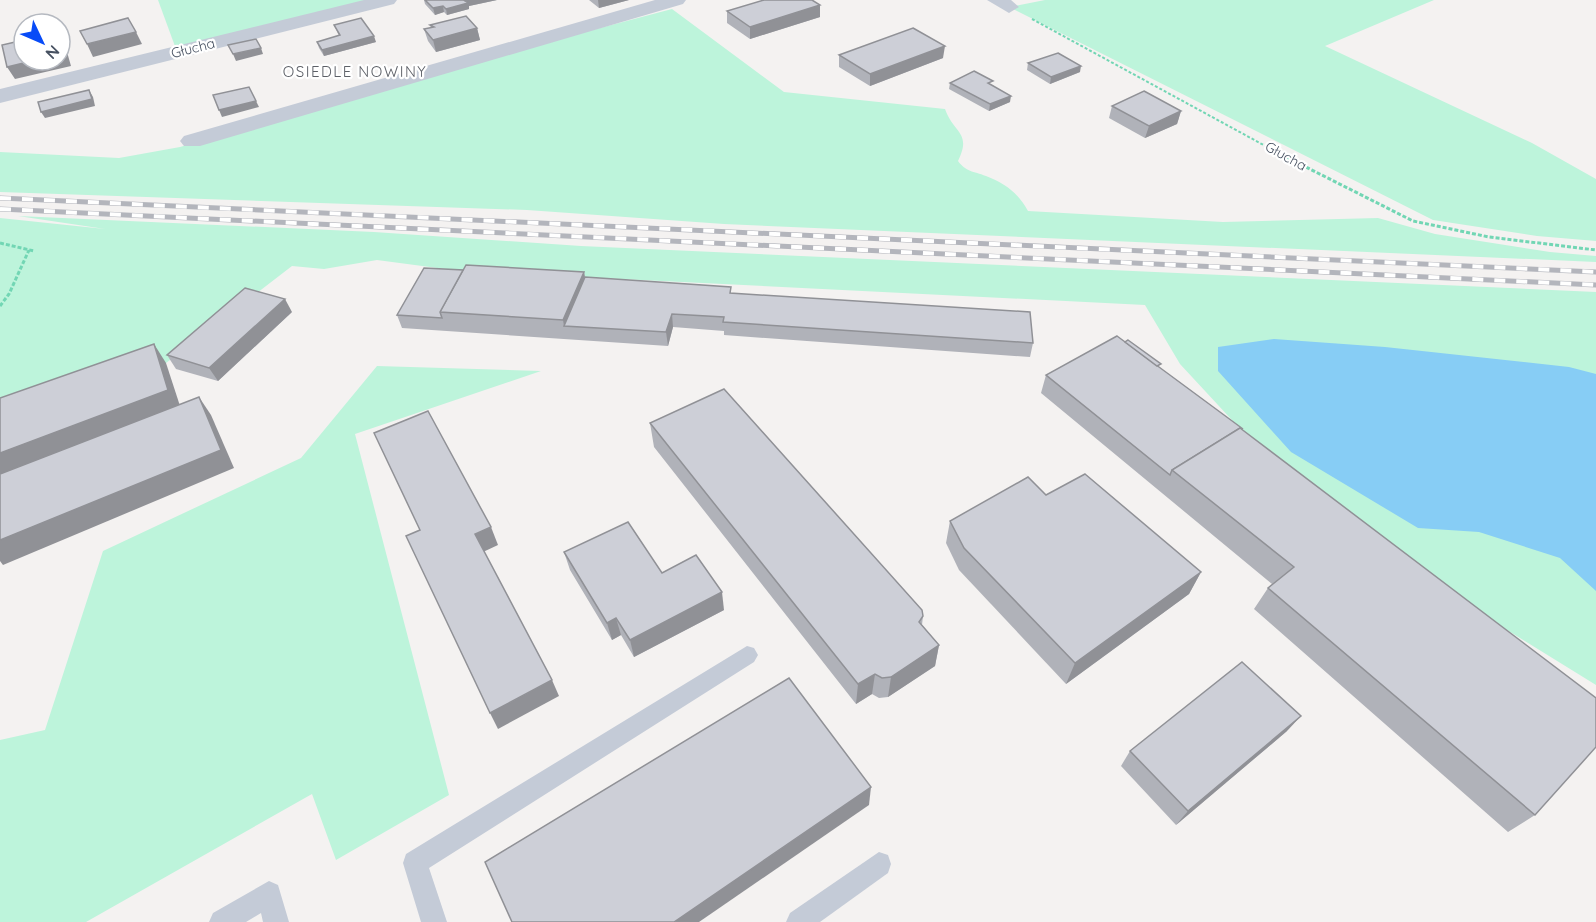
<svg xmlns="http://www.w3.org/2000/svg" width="1596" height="922" font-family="Quicksand,sans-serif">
<rect width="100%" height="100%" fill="#f4f2f1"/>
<g fill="#bdf4db">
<path d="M158 0H373L176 49Z"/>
<path d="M1045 0H1434L1325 46 1532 143 1596 179V241L1537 236 1433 220 1009 7Z"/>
<path d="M672 9 784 92 945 109C954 134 972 132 958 161 966 172 973 171 986 176 1005 183 1019 194 1028 211L1223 222 1378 218 1435 234 1550 252 1596 256V262L724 224 527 210 0 192V152L119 158 180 147 479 60Z"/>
<path d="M18 216 374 232 581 246 1596 292V685L1468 606 1256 446 1180 364 1145 305 460 271 377 260 324 269 292 266 166 363 0 423V218L105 229Z"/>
<path d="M377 366 541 371 355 434 449 795 336 860 312 794 86 922H0V740L45 730 103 551 301 458Z"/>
</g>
<path fill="#87cdf5" d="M1274 339 1385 347 1569 367 1596 374V591L1560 558 1479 532 1418 528 1291 452 1218 371V347Z"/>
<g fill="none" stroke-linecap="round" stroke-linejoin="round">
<path stroke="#72d6b4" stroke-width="2" stroke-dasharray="3 2" stroke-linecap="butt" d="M1032 19 1293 161"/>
<g stroke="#72d6b4" stroke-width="3" stroke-dasharray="4 2" stroke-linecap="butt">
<path d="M1290 159 1413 221 1489 237 1596 250"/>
<path d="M0 243 34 251"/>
<path d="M0 306 9 294 29 250"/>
</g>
<g fill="#c4cbd7" fill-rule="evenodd">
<path d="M747 646 754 648 758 655 754 662 429 868 447 922H421L403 863 406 854Z"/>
<path d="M879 852 888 855 891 864 888 873 820 922H786L790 913Z"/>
<path d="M269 881 278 885 289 922H263L261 913 246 922H209L213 913Z"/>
</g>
<g fill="#c4cbd7" fill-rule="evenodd">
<path d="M364 0H397L394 4 0 103V89Z"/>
<path d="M655 0H686L683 4 200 146H184L180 141 184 136Z"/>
<path d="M987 0H1011L1019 7 1009 13Z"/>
</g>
<g stroke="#b3b5bc" stroke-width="5">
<g id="rail">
<path d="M0 198 1596 272"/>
<path d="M0 209 1596 285"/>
</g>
</g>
<use href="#rail" stroke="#fff" stroke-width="4" stroke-dasharray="11" stroke-linecap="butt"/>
</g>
<g fill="#b0b2b9">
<path d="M424 0H497L469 6V9L447 15 444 12 435 15 425 4Z"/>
<path d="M589 0H629L599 8Z"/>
<path d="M820 5V17L750 39 727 23V11Z"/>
<path d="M334 25 376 42 324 56 319 48 317 42 339 36Z"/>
<path d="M430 25 477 28 480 40 436 52 428 41 424 29 431 28Z"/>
<path d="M839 55 943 58 870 86 839 67Z"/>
<path d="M1028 63 1080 72 1050 84 1027 70Z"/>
<path d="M950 83 992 86 1010 102 989 111 949 89Z"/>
<path d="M1112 106 1181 111 1177 124 1145 138 1109 118Z"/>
<path d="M463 270 584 272 585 277 731 287V293L1033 343 1030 357 724 335V331L673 327 668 346 402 328 397 315Z"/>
<path d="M292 312 218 381 176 369 167 355Z"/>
<path d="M1160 368 1535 815 1508 832 1254 609 1268 588 1272 584 1041 393 1046 375Z"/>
<path d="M650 423 923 616 922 625 939 645 935 666 888 697 879 698 872 694 856 704 654 447Z"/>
<path d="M1046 495 1201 572 1189 594 1066 684 959 570 946 543 950 521Z"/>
<path d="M564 552 662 573 724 610 634 657 621 635 612 640 570 570Z"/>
<path d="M1287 731 1176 825 1121 766 1130 751Z"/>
</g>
<g fill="#909196">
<path d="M468 0H497L469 6V9L447 15 446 9Z"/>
<path d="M598 0H629L599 8Z"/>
<path d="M820 5V17L750 39V27Z"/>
<path d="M443 6 444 12 435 15 433 8Z"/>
<path d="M477 28 480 40 436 52 433 40Z"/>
<path d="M136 32 142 44 93 57 87 44Z"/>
<path d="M374 36 376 42 324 56 322 50Z"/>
<path d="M60 37 65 45 71 66 15 79 7 67 36 60H60Z"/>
<path d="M945 46 943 58 870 86V74Z"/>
<path d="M261 48 263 54 236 61 233 54Z"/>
<path d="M1081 66 1080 72 1050 84 1051 77Z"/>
<path d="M89 90 93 97 95 106 45 118 41 112Z"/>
<path d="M1011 96 1010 102 989 111 990 104Z"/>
<path d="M256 101 259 107 222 117 219 110Z"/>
<path d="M1181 111 1177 124 1145 138 1149 126Z"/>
<path d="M584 272 587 291 564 326 563 320Z"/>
<path d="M285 299 292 312 218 381 209 368Z"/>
<path d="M672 314 673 327 668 346 666 332Z"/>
<path d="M154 344 166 363 181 409 0 478V453Z"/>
<path d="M199 397 211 415 234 468 3 565 0 561V540Z"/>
<path d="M491 527 498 545 483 552 475 534Z"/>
<path d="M1201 572 1189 594 1066 684 1075 663Z"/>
<path d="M722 592 724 610 634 657 630 640Z"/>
<path d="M616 618 621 635 612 640 607 623Z"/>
<path d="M939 645 935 666 888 697 891 677Z"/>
<path d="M875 674 872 694 856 704 858 684Z"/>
<path d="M552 680 559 696 498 729 490 713Z"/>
<path d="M1301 716 1287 731 1176 825 1188 811Z"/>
<path d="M871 787 869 805 699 922H674Z"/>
</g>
<g fill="#cdcfd7" stroke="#909196" stroke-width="1.5">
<path d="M425 0H468L465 1 468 3 446 9 443 6 433 8Z"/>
<path d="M764 0H812L820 5 750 27 727 11Z"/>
<path d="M466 16 477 28 433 40 424 29 434 27 430 25Z"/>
<path d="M128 18 136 32 87 44 80 31Z"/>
<path d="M361 18 374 36 322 50 317 42 340 35 334 25Z"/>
<path d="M913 28 945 46 870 74 839 55Z"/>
<path d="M256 39 261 48 233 54 228 45Z"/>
<path d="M24 40V60H36L7 67 2 45Z"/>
<path d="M60 40 64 53 60 54Z"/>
<path d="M1058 53 1081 66 1051 77 1028 63Z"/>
<path d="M974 71 993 81 988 83 1011 96 990 104 950 83Z"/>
<path d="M249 87 256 101 219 110 213 95Z"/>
<path d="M89 90 92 99 41 112 38 102Z"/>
<path d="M1144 91 1181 111 1149 126 1112 106Z"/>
<path d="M466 265 584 272 563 320 440 312Z"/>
<path d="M424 268 463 270 440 312 442 318 397 315Z"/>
<path d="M585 277 731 287 730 293 1030 312 1033 343 723 322 724 317 672 314 666 332 564 326Z"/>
<path d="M245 288 285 299 209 368 167 355Z"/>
<path d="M1117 336 1243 429 1240 428 1172 470 1170 475 1046 375Z"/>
<path d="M1128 340 1161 364 1157 366 1125 342Z"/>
<path d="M154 344 168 390 0 453V398Z"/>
<path d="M724 389 922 610 923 616 919 622 939 645 891 677 882 678 875 674 858 684 650 423Z"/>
<path d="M199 397 221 450 0 540V474Z"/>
<path d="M428 411 491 527 475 534 552 680 490 713 406 536 420 530 374 433Z"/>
<path d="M1240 428 1596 698V747L1535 815 1268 588 1294 567 1172 470Z"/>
<path d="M1085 474 1201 572 1075 663 964 548 950 521 1028 477 1046 495Z"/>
<path d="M628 522 662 573 696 555 722 592 630 640 616 618 607 623 564 552Z"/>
<path d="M1242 662 1301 716 1188 811 1130 751Z"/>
<path d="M789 678 871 787 674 922H512L485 862Z"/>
</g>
<g text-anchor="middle" stroke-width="4.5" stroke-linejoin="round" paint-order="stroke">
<g font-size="14" fill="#475161" stroke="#fff">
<text transform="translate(193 48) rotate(-14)" y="5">Głucha</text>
<text transform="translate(1286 156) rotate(29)" y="5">Głucha</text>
</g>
<g font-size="15" letter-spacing="1.5" fill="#5d6067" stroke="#fff">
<text x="355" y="77">OSIEDLE NOWINY</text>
</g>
</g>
<g transform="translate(42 42) rotate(134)"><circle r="28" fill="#ffffff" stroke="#b5b9c0" stroke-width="1.5"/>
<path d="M0-4.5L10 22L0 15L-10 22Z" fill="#084bf7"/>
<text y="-9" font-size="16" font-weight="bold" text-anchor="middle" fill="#475161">N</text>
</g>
</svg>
